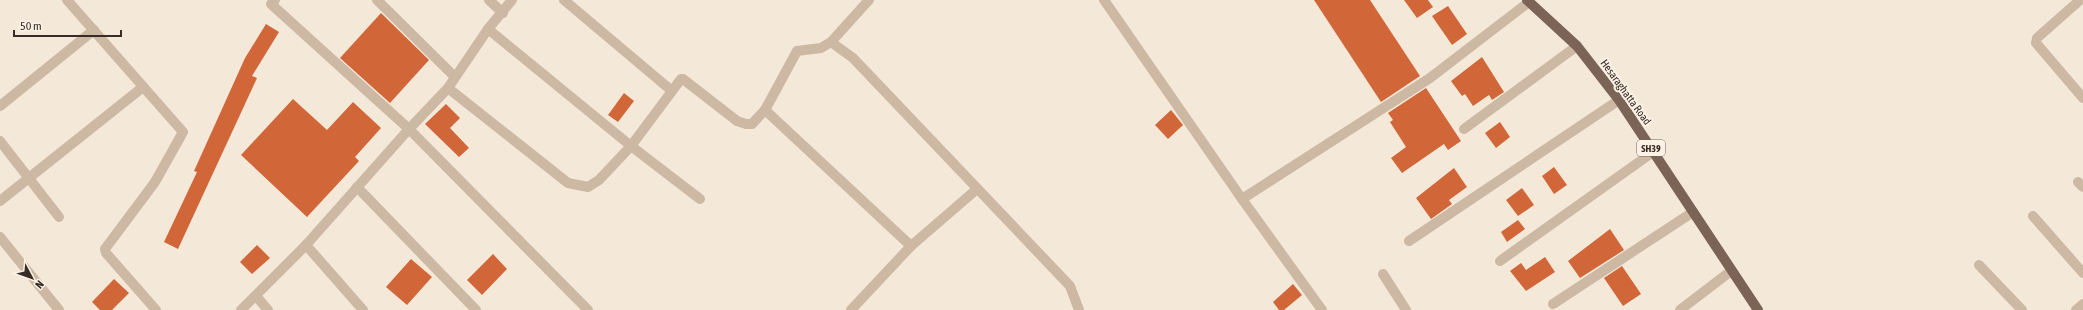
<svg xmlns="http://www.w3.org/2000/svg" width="2083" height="310" font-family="'Asap Condensed',sans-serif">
<rect width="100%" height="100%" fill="#f4e8d9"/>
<g fill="#d16739">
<path d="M1314 0H1370L1420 76 1381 102Z"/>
<path d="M1404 0H1428L1433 7 1417 18Z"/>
<path d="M1448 6 1467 34 1452 45 1432 16Z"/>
<path d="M381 13 429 60 390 103 340 58Z"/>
<path d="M266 24 279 32 252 76 257 78 178 249 164 242 197 172 194 171 245 58Z"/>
<path d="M1482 57 1504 92 1492 100 1489 95 1473 106 1465 94 1462 96 1451 81Z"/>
<path d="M1426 88 1461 141 1448 150 1444 144 1402 173 1391 158 1406 147 1390 122 1393 120 1388 113Z"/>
<path d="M624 93 634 101 618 122 608 115Z"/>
<path d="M293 99 327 130 353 102 381 128 355 157 359 161 307 217 241 155Z"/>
<path d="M446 104 460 118 450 128 469 148 459 157 425 124Z"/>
<path d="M1171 110 1183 125 1168 139 1155 125Z"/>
<path d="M1500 122 1510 137 1496 148 1485 133Z"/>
<path d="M1554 167 1567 185 1554 194 1542 176Z"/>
<path d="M1454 168 1467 187 1449 200 1452 204 1431 219 1416 198Z"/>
<path d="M1522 188 1534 205 1518 216 1506 200Z"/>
<path d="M1518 220 1525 229 1507 242 1501 232Z"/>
<path d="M1610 229 1624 250 1580 278 1568 261Z"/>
<path d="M257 245 270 258 252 274 240 262Z"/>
<path d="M493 254 507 269 482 295 467 280Z"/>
<path d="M1545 257 1555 272 1526 291 1510 271 1521 263 1526 270Z"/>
<path d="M411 259 432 277 407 305 386 287Z"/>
<path d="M1622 266 1641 294 1623 306 1604 278Z"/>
<path d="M114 279 129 293 112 310H100L92 302Z"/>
<path d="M1293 284 1302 295 1284 310H1279L1273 302Z"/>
</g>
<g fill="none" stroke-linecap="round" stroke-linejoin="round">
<g stroke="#cdb9a3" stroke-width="10">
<path d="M67 0 183 132 155 182 105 249 106 253 156 310"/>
<path d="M275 0 271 4 409 129 588 310"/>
<path d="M377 0 454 76"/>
<path d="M489 0 503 13"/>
<path d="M564 0 672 91"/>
<path d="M1104 0 1242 199 1322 310"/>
<path d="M2080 0 2037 38 2036 43 2083 98"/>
<path d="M488 29 631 146 700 199"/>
<path d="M831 42 853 58 1070 286 1079 310"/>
<path d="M448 88 568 183 588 187 599 180 631 146 681 79H683L737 121 746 124H752L765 110 797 51 821 48 831 42 869 0"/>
<path d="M0 106 94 30"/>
<path d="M765 110 911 246 977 189"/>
<path d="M1464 129 1577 46"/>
<path d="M0 141 59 217"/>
<path d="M2078 182 2083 187"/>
<path d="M357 187 476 310"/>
<path d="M1242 199 1430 78 1529 2"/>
<path d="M0 201 143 87"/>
<path d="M2033 216 2083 273"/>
<path d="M0 237 59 310"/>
<path d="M1409 241 1619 100"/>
<path d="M306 245 363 310"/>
<path d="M1500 261 1653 152"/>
<path d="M1979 265 2022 310"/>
<path d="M1383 274 1406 310"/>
<path d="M256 296 268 310"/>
<path d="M1553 304 1693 212"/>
<path d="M241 310 306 245 409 129 448 88 488 29 512 0"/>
<path d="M851 310 911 246"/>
<path d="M1680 310 1731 271"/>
<path d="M2076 310 2083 304"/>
</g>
<path stroke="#7b6456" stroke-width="10" d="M1527 0 1577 46 1619 100 1758 310"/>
</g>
<g text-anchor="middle" stroke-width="4" stroke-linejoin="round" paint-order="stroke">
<rect fill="#fbf2e5" stroke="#72675f" stroke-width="1" x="1637" y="140" width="28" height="16" rx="3"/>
<g font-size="10" font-weight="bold" fill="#372c26">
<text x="1651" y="152">SH39</text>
</g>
<g font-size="11" fill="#372c26" stroke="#fbf2e5">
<text transform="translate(1626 92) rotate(54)" y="4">Hesaraghatta Road</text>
</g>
</g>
<g transform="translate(32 278) rotate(131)" stroke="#fbf2e5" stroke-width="3" paint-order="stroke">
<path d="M0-3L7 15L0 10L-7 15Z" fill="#372c26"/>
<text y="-6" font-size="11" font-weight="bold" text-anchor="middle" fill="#372c26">N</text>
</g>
<path d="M14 30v6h107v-6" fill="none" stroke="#372c26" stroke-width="2"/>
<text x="20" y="30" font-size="12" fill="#372c26" stroke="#fbf2e5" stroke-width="3" paint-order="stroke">50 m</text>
</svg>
